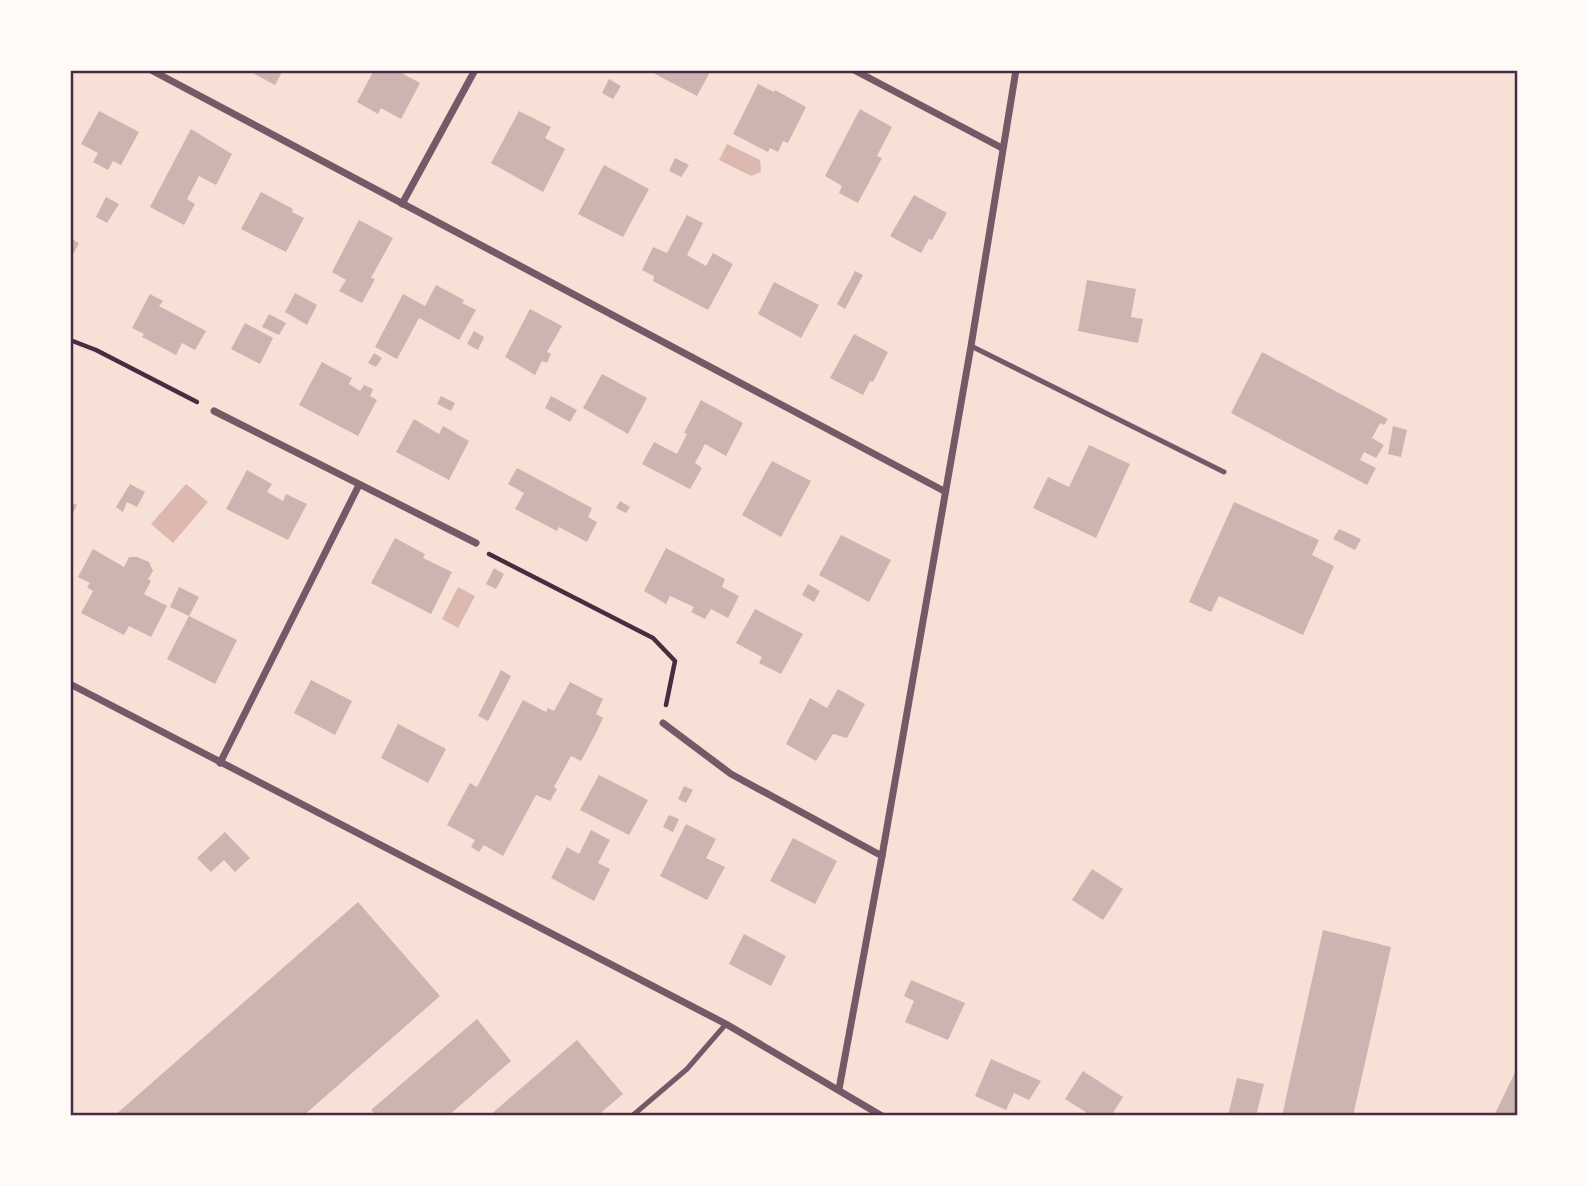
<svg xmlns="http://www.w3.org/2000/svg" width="1588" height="1186" font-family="Manrope,sans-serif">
<rect width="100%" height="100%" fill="#f7e1d7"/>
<g fill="#dcb8b0">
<path d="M727 144 760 160 761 172 751 176 719 160Z"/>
<path d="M186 484 208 502 173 543 151 524Z"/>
<path d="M458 587 475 596 458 628 442 619Z"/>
</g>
<g fill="#ccb4b1">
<path d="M247 70H283L275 85Z"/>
<path d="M374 70H396L420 83 401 119 381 108 378 114 357 102Z"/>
<path d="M657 70H711L697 96 655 74Z"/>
<path d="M609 79 621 86 613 99 602 93Z"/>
<path d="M758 84 774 92 775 90 806 107 788 143 783 141 778 152 770 148 768 152 733 134Z"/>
<path d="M860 109 892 127 877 156 882 158 858 203 839 193 842 186 825 176Z"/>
<path d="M99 111 139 132 121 165 113 161 108 170 93 162 98 153 81 144Z"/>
<path d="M519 111 551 127 545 138 565 149 543 192 491 163Z"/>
<path d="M191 129 232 154 216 185 199 176 187 199 195 204 184 225 150 207Z"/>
<path d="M675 158 689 165 681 177 669 171Z"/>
<path d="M604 165 649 189 623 237 578 214Z"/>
<path d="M261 192 293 209 292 212 304 218 286 252 241 229Z"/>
<path d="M914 195 947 213 932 240 929 239 921 253 890 236Z"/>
<path d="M106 197 119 204 107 223 96 217Z"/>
<path d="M687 215 703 223 687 255 706 266 713 253 733 264 708 310 653 281 654 276 642 270 653 247 667 253Z"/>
<path d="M359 220 393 238 371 278 375 279 362 303 339 291 346 280 332 272Z"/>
<path d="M70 238 79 243 70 260Z"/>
<path d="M855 271 863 275 845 309 837 304Z"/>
<path d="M1087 280 1136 289 1131 317 1143 319 1138 343 1078 331Z"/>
<path d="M774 282 819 305 801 338 758 314Z"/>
<path d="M436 285 464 300 462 303 476 310 459 340 419 318 397 359 375 347 403 294 425 306Z"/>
<path d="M295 293 317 305 307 325 285 312Z"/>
<path d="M150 294 163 301 159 306 206 331 195 350 182 343 176 355 142 337 144 334 132 328Z"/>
<path d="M530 309 562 326 547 352 551 354 547 363 542 361 535 375 505 357Z"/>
<path d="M269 314 286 323 279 335 262 327Z"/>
<path d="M245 323 273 338 260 364 231 349Z"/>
<path d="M474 331 484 337 478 350 467 344Z"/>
<path d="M854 334 888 352 873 382 870 381 863 395 830 378Z"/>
<path d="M1262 352 1388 419 1384 425 1380 423 1372 438 1384 445 1376 458 1364 452 1360 460 1376 468 1367 485 1231 413Z"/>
<path d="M374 353 382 358 376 367 368 363Z"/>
<path d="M322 362 352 378 349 384 360 391 364 385 373 389 370 396 377 400 358 436 299 405Z"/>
<path d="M602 374 647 398 628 434 583 408Z"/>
<path d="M441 396 455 403 451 411 437 404Z"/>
<path d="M551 396 577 410 570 422 545 408Z"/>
<path d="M701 400 743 423 726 456 705 444 695 463 702 468 690 489 642 464 654 442 677 454 687 434 684 433Z"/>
<path d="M414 419 439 434 443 426 469 441 449 480 396 452Z"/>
<path d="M1393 426 1407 430 1401 457 1388 454Z"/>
<path d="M1089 445 1130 464 1096 538 1033 508 1048 477 1069 487Z"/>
<path d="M772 461 811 481 781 537 742 515Z"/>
<path d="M517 468 592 508 588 517 597 522 587 542 559 527 557 531 515 509 524 493 508 484Z"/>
<path d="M247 470 272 484 267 492 283 501 286 494 307 504 288 540 226 509Z"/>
<path d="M130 484 145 492 137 507 127 502 123 512 116 507Z"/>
<path d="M620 501 630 507 626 513 616 508Z"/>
<path d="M70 502 77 505 70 519Z"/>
<path d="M1234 502 1319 540 1312 555 1334 566 1303 635 1219 596 1211 612 1189 602Z"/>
<path d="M1339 529 1361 539 1355 550 1333 539Z"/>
<path d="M841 535 891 560 869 602 819 575Z"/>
<path d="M395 538 425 554 423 558 452 572 431 614 371 583Z"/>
<path d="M666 548 725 579 722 587 739 596 728 618 711 609 705 619 691 612 694 607 670 596 666 604 644 591Z"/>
<path d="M93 549 124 567 129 557H137L149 562 153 571 148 579 151 581 144 594 167 606 151 637 129 626 124 635 81 613 93 591 87 587 90 583 78 577Z"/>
<path d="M494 568 504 574 496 589 486 584Z"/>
<path d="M808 584 820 591 814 602 802 595Z"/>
<path d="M179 587 199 597 189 616 170 607Z"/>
<path d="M755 609 803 634 781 674 759 663 762 657 736 643Z"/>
<path d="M189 616 237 640 215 684 167 659Z"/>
<path d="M501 670 511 676 488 721 478 716Z"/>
<path d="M311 680 352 701 335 735 294 713Z"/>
<path d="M570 682 603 699 596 714 603 718 596 733 581 761 571 756 554 787 557 789 550 801 536 795 503 856 484 845 479 852 471 847 475 840 447 825 470 783 477 787 523 700 546 712 548 708 554 711Z"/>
<path d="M838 689 865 704 847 738 833 734 816 761 786 744 810 698 827 708Z"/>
<path d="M398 724 446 749 428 783 381 758Z"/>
<path d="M599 775 648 800 629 835 580 810Z"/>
<path d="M684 786 693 790 686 803 678 799Z"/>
<path d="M669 815 679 819 673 832 663 827Z"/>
<path d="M686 824 716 839 706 858 725 867 707 900 660 876Z"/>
<path d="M591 830 610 840 598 863 610 869 594 901 551 878 567 847 579 854Z"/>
<path d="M225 832 250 858 235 872 224 860 211 872 197 858Z"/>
<path d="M793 838 837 861 815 904 770 881Z"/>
<path d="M1092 869 1123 889 1103 920 1072 900Z"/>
<path d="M358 902 440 996 303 1116H114Z"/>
<path d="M1323 930 1391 947 1353 1116H1282Z"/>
<path d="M744 934 786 956 771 986 729 964Z"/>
<path d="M911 980 965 1003 948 1040 905 1022 914 1001 904 996Z"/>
<path d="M477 1019 511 1061 448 1116H377L371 1110Z"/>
<path d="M577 1040 623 1094 597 1116H489Z"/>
<path d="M991 1059 1041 1081 1029 1100 1014 1093 1006 1110 975 1096Z"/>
<path d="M1518 1066V1116H1494Z"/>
<path d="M1083 1071 1123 1097 1111 1116H1092L1065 1099Z"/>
<path d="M1237 1078 1264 1084 1256 1116H1228Z"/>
</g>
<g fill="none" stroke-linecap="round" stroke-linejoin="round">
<g stroke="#4a2c40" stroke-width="4.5">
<path d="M70 340 96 350 197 402"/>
<path d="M489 554 653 638 675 661 666 705"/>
</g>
<g stroke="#755966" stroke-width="5">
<path d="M971 346 1224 472"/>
<path d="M632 1116 687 1069 726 1024"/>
</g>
<g stroke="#755966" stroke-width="7">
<path d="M151 70 944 491"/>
<path d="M854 70 1002 148"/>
<path d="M402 204 475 70"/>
<path d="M214 411 476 543"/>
<path d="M70 684 726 1024 882 1116"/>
<path d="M663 723 731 774 882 856"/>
<path d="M220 763 359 485"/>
<path d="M839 1089 882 856 971 346 1016 70"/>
</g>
</g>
<rect width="1588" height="1186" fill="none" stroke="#fffaf5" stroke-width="144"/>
<rect x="72" y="72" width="1444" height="1042" fill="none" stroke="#4a2c40" stroke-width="2.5"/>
</svg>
